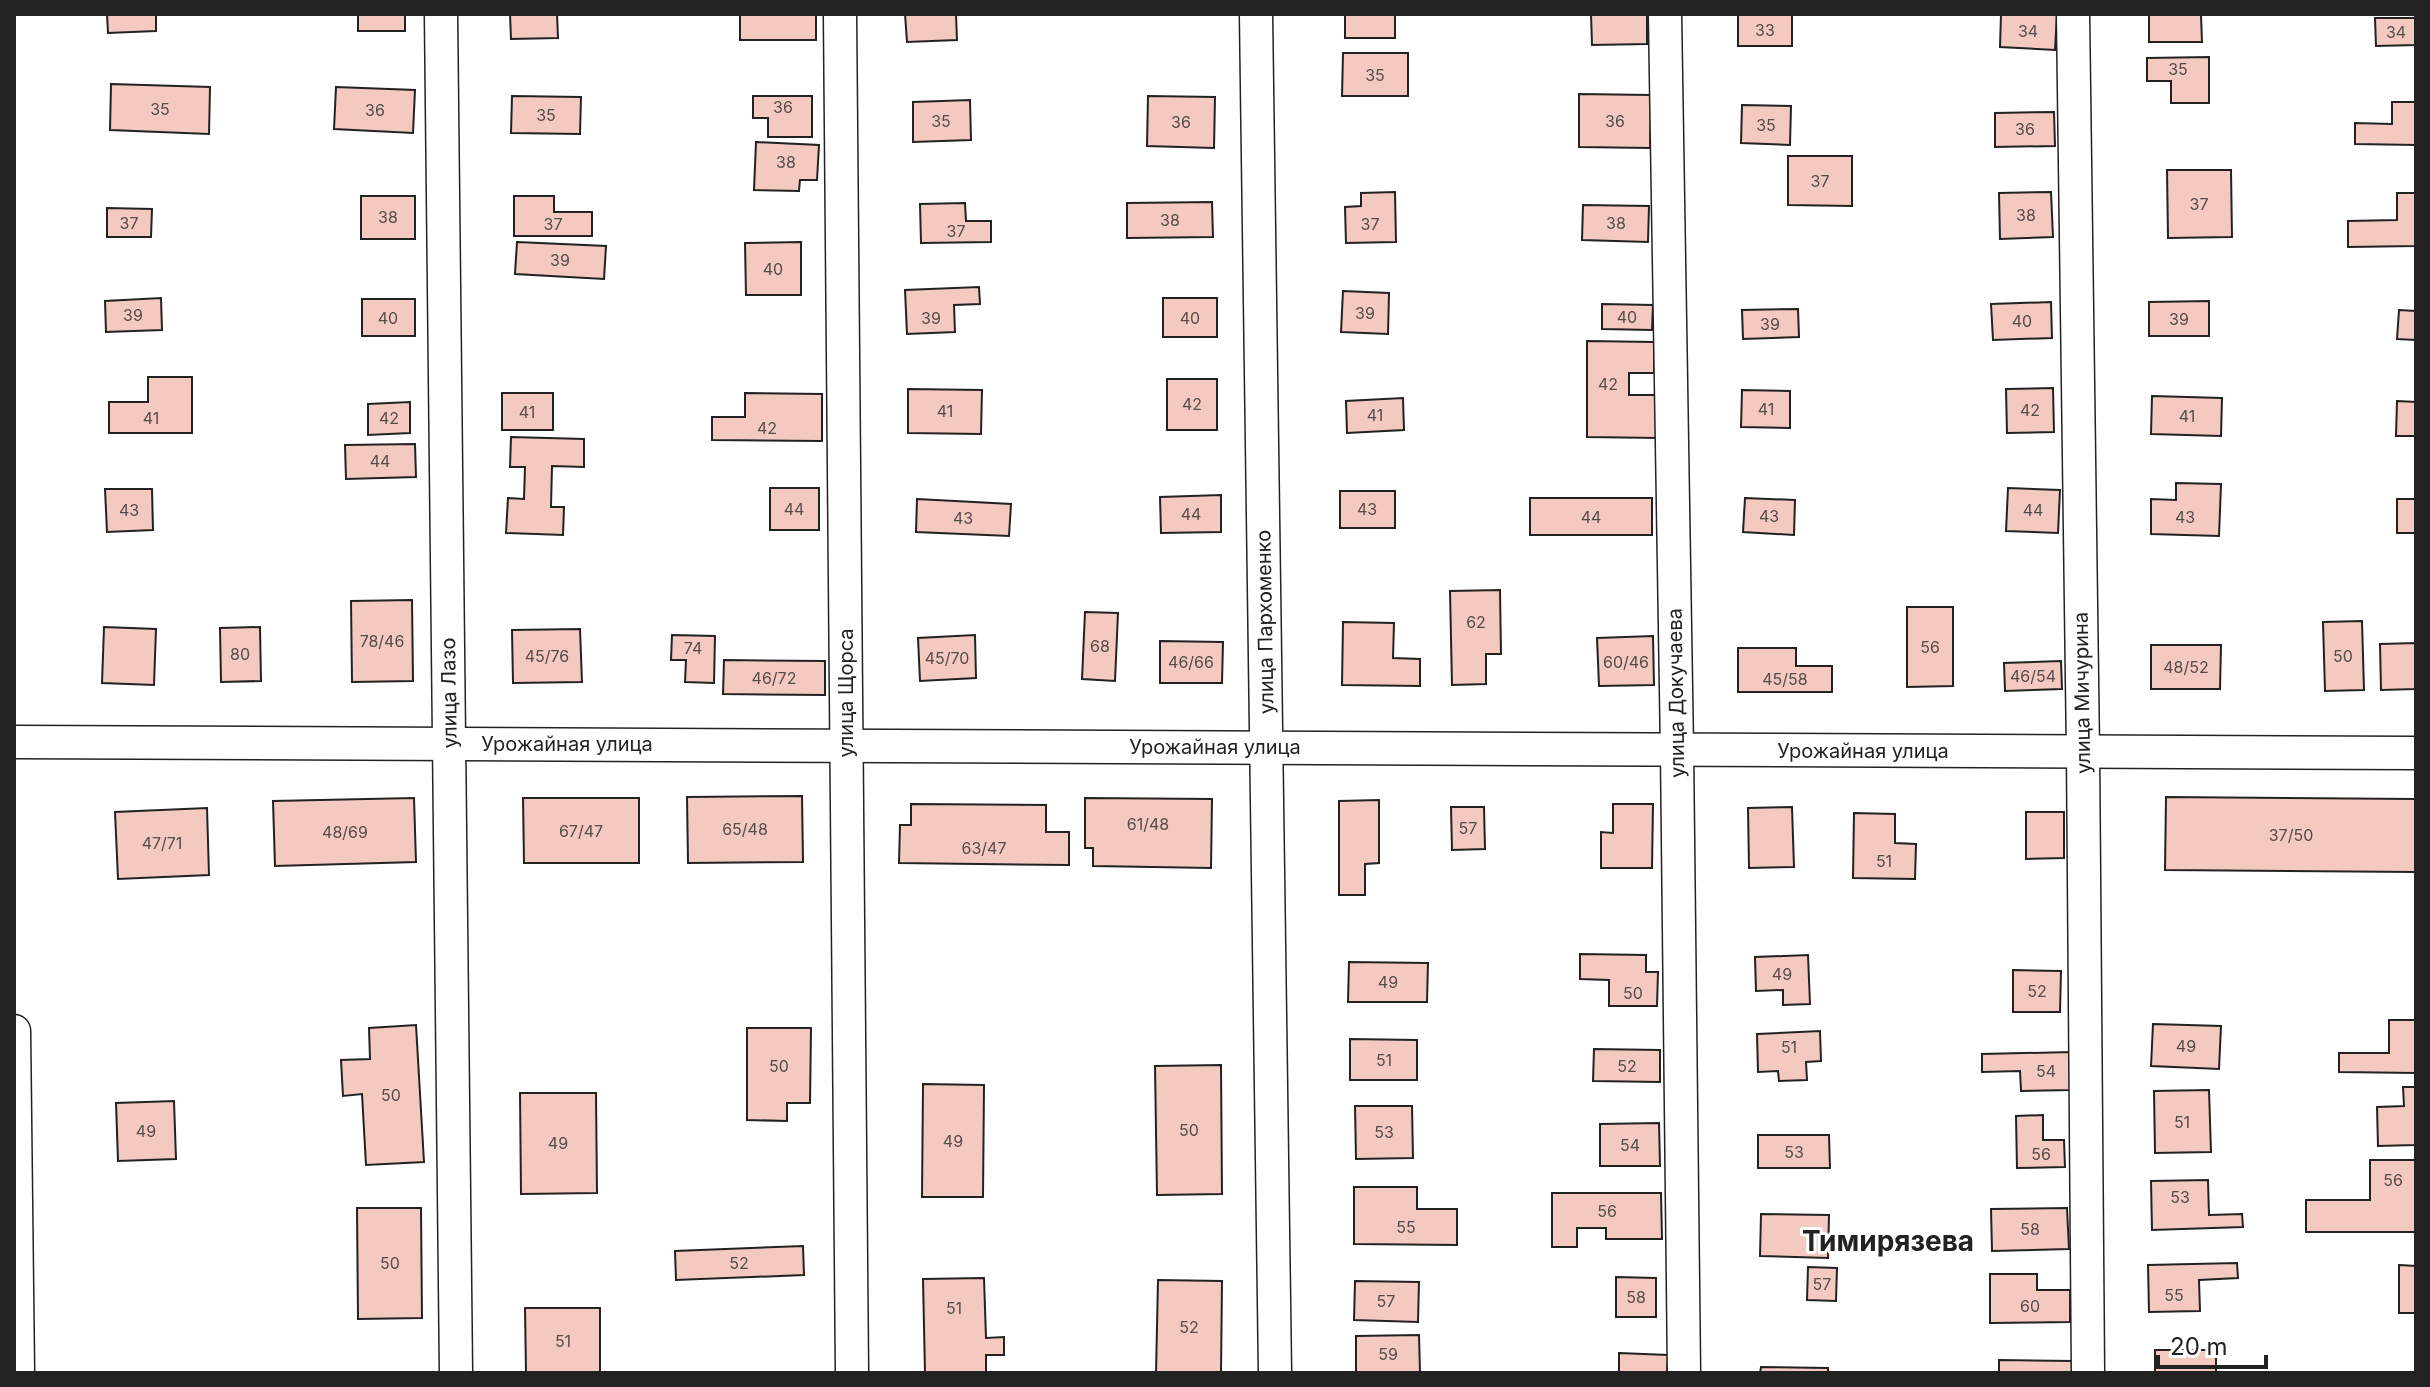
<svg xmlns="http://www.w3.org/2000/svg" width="2430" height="1387" font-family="Inter,sans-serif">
<rect width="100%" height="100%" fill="#fff"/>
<g fill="#f3c9c0" stroke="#222" stroke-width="2">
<path d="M107 14H156V31L108 33Z"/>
<rect x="358" y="14" width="47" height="17"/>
<path d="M510 14H557L558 38 511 39Z"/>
<path d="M816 14V40H740V15Z"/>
<path d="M905 14H956L957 40 907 42Z"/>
<rect x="1345" y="14" width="50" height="24"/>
<path d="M1591 14H1647V44L1592 45Z"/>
<rect x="1738" y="14" width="54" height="32"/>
<path d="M2001 14H2057L2055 50 2000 47Z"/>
<path d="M2149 15H2201L2202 42H2149Z"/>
<path d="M2375 18H2416V45L2376 46Z"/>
<path d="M1343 53H1408V96H1342Z"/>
<path d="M2209 57V103H2171V81H2147V58Z"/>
<path d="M111 84 210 87 209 134 110 130Z"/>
<path d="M336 87 415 90 413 133 334 129Z"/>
<path d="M1579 94 1651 95 1650 148 1579 147Z"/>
<path d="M512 96 581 97 580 134 511 133Z"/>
<path d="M753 96H812V137H768V118H753Z"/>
<path d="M1148 96 1215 97 1214 148 1147 146Z"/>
<path d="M970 100 971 140 913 142V102Z"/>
<path d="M2392 102H2416V145L2355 144V123L2392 124Z"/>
<path d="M1742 105 1791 106 1790 145 1741 143Z"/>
<path d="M2054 112 2055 146 1995 147V113Z"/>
<path d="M756 142 819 145 817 180H800L799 191 754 190Z"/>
<path d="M1788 156H1852V206L1788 205Z"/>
<path d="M2167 170H2231L2232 237 2168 238Z"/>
<path d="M1395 192 1396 242 1346 243 1345 207 1361 206V193Z"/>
<path d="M2051 192 2053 237 2000 239 1999 193Z"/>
<path d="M2397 193H2416V246L2348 247V221L2397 220Z"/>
<rect x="361" y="196" width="54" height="43"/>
<path d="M514 196H554V212H592V236H514Z"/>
<path d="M1212 202 1213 237 1127 238V203Z"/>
<path d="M965 203 966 221H991V242L921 243 920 204Z"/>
<path d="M1583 205 1649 206 1648 242 1582 240Z"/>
<path d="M107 208 152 209 151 237H107Z"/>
<path d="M517 242 606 246 604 279 515 274Z"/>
<path d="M801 242V295H746L745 243Z"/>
<path d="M979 287 980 304 954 305 955 332 907 334 905 290Z"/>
<path d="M1343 291 1389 293 1388 334 1341 332Z"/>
<path d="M161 298 162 330 106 332 105 301Z"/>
<rect x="1163" y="298" width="54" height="39"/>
<rect x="362" y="299" width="53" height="37"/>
<path d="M2209 301V336H2149V302Z"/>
<path d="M2051 302 2052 338 1993 340 1991 304Z"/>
<path d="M1602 304 1653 305 1652 330 1602 329Z"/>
<path d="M1798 309 1799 337 1743 339 1742 310Z"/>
<path d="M2399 310 2416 311V340L2397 339Z"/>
<path d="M1587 341 1654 342V373H1629V395H1658V438L1587 437Z"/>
<path d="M148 377H192V433H109V402H148Z"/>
<rect x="1167" y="379" width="50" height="51"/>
<path d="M2053 388 2054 432 2007 433 2006 389Z"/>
<path d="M908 389 982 390 981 434 908 433Z"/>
<path d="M1742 390 1790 391V428L1741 427Z"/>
<rect x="502" y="393" width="51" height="37"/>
<path d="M745 393 822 394V441L712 440V417H745Z"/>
<path d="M2152 396 2222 398 2221 436 2151 434Z"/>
<path d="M1403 398 1404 430 1347 433 1346 401Z"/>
<path d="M2397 401 2416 402V436H2396Z"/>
<path d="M410 402V433L368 435V404Z"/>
<path d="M511 437 584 439V467L552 466 551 507H564L563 535 506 533 508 498 524 499 525 467H510Z"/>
<path d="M415 444 416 477 346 479 345 445Z"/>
<path d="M2176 483 2221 484 2219 536 2151 534V499L2176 500Z"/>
<rect x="770" y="488" width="49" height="42"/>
<path d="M2008 488 2060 490 2058 533 2006 531Z"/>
<path d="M105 489H152L153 530 107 532Z"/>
<rect x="1340" y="491" width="55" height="37"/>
<path d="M1221 495V532L1161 533 1160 497Z"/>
<rect x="1530" y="498" width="122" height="37"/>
<path d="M1745 498 1795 500 1794 535 1743 532Z"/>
<path d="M917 499 1011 504 1009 536 916 532Z"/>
<rect x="2397" y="499" width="19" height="34"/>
<path d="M1500 590 1501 654H1486V684L1452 685 1450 591Z"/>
<path d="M412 600 413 681 352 682 351 601Z"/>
<path d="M1907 607H1953V686L1907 687Z"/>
<path d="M1085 612 1118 613 1115 681 1082 679Z"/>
<path d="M2362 621 2364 690 2325 691 2323 622Z"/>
<path d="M1343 622 1394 623 1393 658 1420 659V686L1342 685Z"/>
<path d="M104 627 156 629 154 685 102 683Z"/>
<path d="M260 627 261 681 221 682 220 628Z"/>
<path d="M580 629 582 682 513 683 512 630Z"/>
<path d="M672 635 715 636 714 683 685 682 686 660H671Z"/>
<path d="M975 635 976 678 920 681 918 638Z"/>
<path d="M1653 636 1654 685 1599 686 1597 638Z"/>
<path d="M1160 641 1223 642 1222 683H1160Z"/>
<path d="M2416 643V689L2381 690 2380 644Z"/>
<path d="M2151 645H2221L2220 689H2151Z"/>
<path d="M1738 648H1796V666H1832V692H1738Z"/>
<path d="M724 660 825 661V695L723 694Z"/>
<path d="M2061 661 2062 689 2005 691 2004 663Z"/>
<path d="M802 796 803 862 688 863 687 797Z"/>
<path d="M2166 797 2416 799V872L2165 870Z"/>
<path d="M414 798 416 862 275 866 273 801Z"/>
<path d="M523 798H639V863H524Z"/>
<path d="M1085 798 1212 799 1211 868 1093 866V848H1085Z"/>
<path d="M1379 800V863L1365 864V895H1339V801Z"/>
<path d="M911 804 1046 805V832H1069V865L899 863 900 825H911Z"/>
<path d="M1613 804H1653L1652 868H1601V832L1613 833Z"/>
<path d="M1451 807H1484L1485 849 1452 850Z"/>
<path d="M1792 807 1794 867 1749 868 1748 808Z"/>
<path d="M207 808 209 875 118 879 115 812Z"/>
<path d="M2026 812H2064V858L2026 859Z"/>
<path d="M1854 813 1895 814V843L1916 844 1915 879 1853 878Z"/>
<path d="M1580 954 1646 955V972H1658L1657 1006H1609V980L1580 979Z"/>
<path d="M1808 955 1810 1004 1783 1005V990L1756 991 1755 957Z"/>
<path d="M1349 962 1428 963 1427 1002H1348Z"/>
<path d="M2013 970 2061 971 2060 1012H2013Z"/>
<path d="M2389 1020H2416V1073L2339 1072V1053H2389Z"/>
<path d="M2153 1024 2221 1026 2219 1069 2151 1066Z"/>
<path d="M416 1025 424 1162 366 1165 362 1094 343 1096 341 1060 370 1059 369 1028Z"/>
<path d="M747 1028H811L810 1103H787V1121L747 1120Z"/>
<path d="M1820 1031 1821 1061 1806 1062 1807 1080 1779 1081 1778 1071 1758 1072 1757 1034Z"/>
<path d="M1350 1039 1417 1040V1080H1350Z"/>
<path d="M1594 1049 1660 1050V1082L1593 1081Z"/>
<path d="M2071 1052V1090L2021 1091 2020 1071 1982 1072V1054Z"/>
<path d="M1221 1065 1222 1194 1157 1195 1155 1066Z"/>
<path d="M923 1084 984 1085 983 1197H922Z"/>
<path d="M2403 1087H2416V1145L2378 1146 2377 1107 2404 1106Z"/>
<path d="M2209 1090 2211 1152 2155 1153 2154 1091Z"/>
<path d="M520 1093H596L597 1193 521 1194Z"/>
<path d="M174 1101 176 1159 118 1161 116 1103Z"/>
<path d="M1355 1106H1412L1413 1158 1356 1159Z"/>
<path d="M2043 1115V1140H2064L2065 1167 2017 1168 2016 1116Z"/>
<path d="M1659 1123 1660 1166H1600V1124Z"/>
<path d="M1758 1135H1829L1830 1168H1758Z"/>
<path d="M2370 1160H2416V1232H2306V1200H2370Z"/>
<path d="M2208 1180 2209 1215 2242 1214 2243 1227 2152 1230 2151 1181Z"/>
<path d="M1354 1187H1417V1209H1457V1245L1354 1244Z"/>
<path d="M1552 1193H1661L1662 1239H1606V1228H1577V1247H1552Z"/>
<path d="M357 1208H421L422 1318 358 1319Z"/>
<path d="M2067 1208 2069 1249 1992 1251 1991 1209Z"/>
<path d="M1761 1214 1829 1215 1828 1258 1760 1256Z"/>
<path d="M803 1246 804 1275 676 1280 675 1251Z"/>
<path d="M2237 1263 2238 1278 2199 1280 2200 1311 2149 1312 2148 1265Z"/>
<path d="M2399 1265 2416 1266V1313H2399Z"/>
<path d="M1808 1267 1837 1268 1836 1301 1807 1300Z"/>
<path d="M1990 1274H2037V1290H2070V1322L1990 1323Z"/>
<path d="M1616 1277 1656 1278V1317H1616Z"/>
<path d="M984 1278 986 1338 1004 1337V1355H986V1373H925L923 1279Z"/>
<path d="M1158 1280 1222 1281 1221 1373H1156Z"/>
<path d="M1355 1281 1419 1282 1418 1322 1354 1320Z"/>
<path d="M525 1308H600V1373H526Z"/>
<path d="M1419 1335 1420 1373H1356V1336Z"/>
<rect x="2155" y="1350" width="61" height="23"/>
<path d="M1619 1353 1668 1355 1667 1373H1619Z"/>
<path d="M1999 1360 2073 1361V1373H1999Z"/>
<path d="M1761 1367 1828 1368V1373H1760Z"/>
</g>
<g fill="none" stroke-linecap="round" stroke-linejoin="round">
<g stroke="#222" stroke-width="35">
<g id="minor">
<path d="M441 14 456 1373"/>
<path d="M840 14 852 1373"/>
<path d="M1256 14 1275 1373"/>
<path d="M1665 14 1677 750 1684 1373"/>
<path d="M2073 14 2083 752 2088 1373"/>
<path d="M14 742 2416 753"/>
<path d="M14 1031 18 1373"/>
</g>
</g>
<use href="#minor" stroke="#fff" stroke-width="32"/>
</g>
<g text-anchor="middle" stroke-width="6" stroke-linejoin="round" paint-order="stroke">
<g font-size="16" fill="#564c4a">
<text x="1765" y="36">33</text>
<text x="2028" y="37">34</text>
<text x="2396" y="38">34</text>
<text x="2178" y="75">35</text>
<text x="1375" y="81">35</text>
<text x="783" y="113">36</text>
<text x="160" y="115">35</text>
<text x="375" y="116">36</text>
<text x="546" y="121">35</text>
<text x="941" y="127">35</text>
<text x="1615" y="127">36</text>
<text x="1181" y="128">36</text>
<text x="1766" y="131">35</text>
<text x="2025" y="135">36</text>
<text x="786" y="168">38</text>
<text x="1820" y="187">37</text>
<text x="2199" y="210">37</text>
<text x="2026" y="221">38</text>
<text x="388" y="223">38</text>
<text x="1170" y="226">38</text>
<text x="129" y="229">37</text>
<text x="1616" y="229">38</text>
<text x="553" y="230">37</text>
<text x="1370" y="230">37</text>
<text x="956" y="237">37</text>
<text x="560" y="266">39</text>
<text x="773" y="275">40</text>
<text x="1365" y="319">39</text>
<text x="133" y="321">39</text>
<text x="1627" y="323">40</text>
<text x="388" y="324">40</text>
<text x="931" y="324">39</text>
<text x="1190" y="324">40</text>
<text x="2179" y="325">39</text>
<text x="2022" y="327">40</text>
<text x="1770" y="330">39</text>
<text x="1608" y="390">42</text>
<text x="1192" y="410">42</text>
<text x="1766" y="415">41</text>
<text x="2030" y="416">42</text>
<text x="945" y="417">41</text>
<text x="527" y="418">41</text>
<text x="1375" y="421">41</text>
<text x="2187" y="422">41</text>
<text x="151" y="424">41</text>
<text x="389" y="424">42</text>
<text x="767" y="434">42</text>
<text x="380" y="467">44</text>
<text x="794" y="515">44</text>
<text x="1367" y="515">43</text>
<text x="129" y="516">43</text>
<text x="2033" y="516">44</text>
<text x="1191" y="520">44</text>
<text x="1769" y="522">43</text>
<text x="1591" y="523">44</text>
<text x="2185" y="523">43</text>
<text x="963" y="524">43</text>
<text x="1476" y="628">62</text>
<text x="382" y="647">78/46</text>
<text x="1100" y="652">68</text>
<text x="1930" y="653">56</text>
<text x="693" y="654">74</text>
<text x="240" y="660">80</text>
<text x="547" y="662">45/76</text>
<text x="2343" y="662">50</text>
<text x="947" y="664">45/70</text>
<text x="1191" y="668">46/66</text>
<text x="1626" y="668">60/46</text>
<text x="2186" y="673">48/52</text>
<text x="2033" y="682">46/54</text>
<text x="774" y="684">46/72</text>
<text x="1785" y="685">45/58</text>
<text x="1148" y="830">61/48</text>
<text x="1468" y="834">57</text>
<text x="745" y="835">65/48</text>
<text x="581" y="837">67/47</text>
<text x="345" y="838">48/69</text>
<text x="2291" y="841">37/50</text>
<text x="162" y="849">47/71</text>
<text x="984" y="854">63/47</text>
<text x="1884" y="867">51</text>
<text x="1782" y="980">49</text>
<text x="1388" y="988">49</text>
<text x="2037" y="997">52</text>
<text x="1633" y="999">50</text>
<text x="2186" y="1052">49</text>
<text x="1789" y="1053">51</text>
<text x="1384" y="1066">51</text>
<text x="779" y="1072">50</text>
<text x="1627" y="1072">52</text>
<text x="2046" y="1077">54</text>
<text x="391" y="1101">50</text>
<text x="2182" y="1128">51</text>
<text x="1189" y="1136">50</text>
<text x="146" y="1137">49</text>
<text x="1384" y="1138">53</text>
<text x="953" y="1147">49</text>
<text x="558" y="1149">49</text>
<text x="1630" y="1151">54</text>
<text x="1794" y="1158">53</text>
<text x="2041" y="1160">56</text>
<text x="2393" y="1186">56</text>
<text x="2180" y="1203">53</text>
<text x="1607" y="1217">56</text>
<text x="1406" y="1233">55</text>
<text x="2030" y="1235">58</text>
<text x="390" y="1269">50</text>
<text x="739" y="1269">52</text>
<text x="1822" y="1290">57</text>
<text x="2174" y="1301">55</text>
<text x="1636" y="1303">58</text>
<text x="1386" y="1307">57</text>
<text x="2030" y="1312">60</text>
<text x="954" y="1314">51</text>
<text x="1189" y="1333">52</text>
<text x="563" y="1347">51</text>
<text x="1388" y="1360">59</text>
</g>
<g font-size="20" fill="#222" stroke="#fff">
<text transform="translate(1265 622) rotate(-91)" y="7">улица Пархоменко</text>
<text transform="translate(449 693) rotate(-91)" y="7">улица Лазо</text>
<text transform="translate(846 693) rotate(-90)" y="7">улица Щорса</text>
<text transform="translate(1676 693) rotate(-91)" y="7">улица Докучаева</text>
<text transform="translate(2082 693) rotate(-91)" y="7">улица Мичурина</text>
<text x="567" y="751">Урожайная улица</text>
<text x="1215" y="754">Урожайная улица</text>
<text x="1863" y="758">Урожайная улица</text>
</g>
<g font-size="28" font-weight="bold" fill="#222" stroke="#fff">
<text x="1888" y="1251">Тимирязева</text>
</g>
</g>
<rect width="2430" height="1387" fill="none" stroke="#222222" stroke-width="32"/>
<path d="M2158 1355v12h108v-12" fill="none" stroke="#222222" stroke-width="4"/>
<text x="2170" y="1355" font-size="24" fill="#222222" stroke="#ffffff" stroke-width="6" paint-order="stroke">20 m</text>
</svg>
